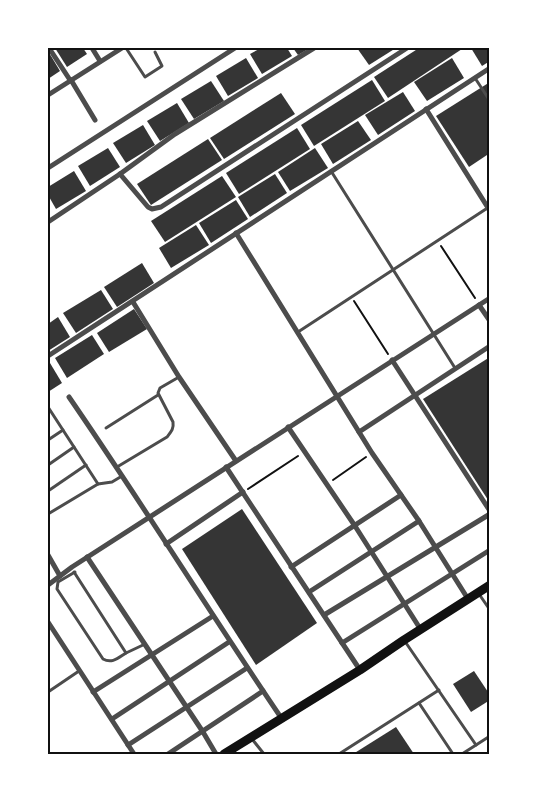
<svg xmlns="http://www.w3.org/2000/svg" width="537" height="802" font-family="'PT Sans',sans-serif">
<rect width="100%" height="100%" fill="#fff"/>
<g fill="#353535">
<path d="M55 48H83L87 54 67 67Z"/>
<path d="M261 48H287L292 56 262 74 250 54Z"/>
<path d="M293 48H310L298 55Z"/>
<path d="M357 48H396L369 65Z"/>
<path d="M419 48H461L462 49 388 98 374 77Z"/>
<path d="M471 48H490V61L482 66Z"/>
<path d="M48 51 60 71 48 79Z"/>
<path d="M246 58 258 78 228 96 216 76Z"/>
<path d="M452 58 464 78 427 101 414 82Z"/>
<path d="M372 80 385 101 314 146 301 125Z"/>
<path d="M211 81 224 101 194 119 181 99Z"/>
<path d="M490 82V153L469 167 436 116Z"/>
<path d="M403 92 415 111 378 135 365 115Z"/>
<path d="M281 93 295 114 224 159 210 138Z"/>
<path d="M177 103 189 123 160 141 147 121Z"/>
<path d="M358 121 371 140 333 164 321 144Z"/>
<path d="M143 125 155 145 126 163 113 143Z"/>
<path d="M297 128 310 149 239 194 226 173Z"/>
<path d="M208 139 222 160 151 205 137 184Z"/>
<path d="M108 148 120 167 90 186 78 166Z"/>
<path d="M315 148 328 168 290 191 278 172Z"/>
<path d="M74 171 86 191 56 209 48 195V187Z"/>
<path d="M275 174 287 193 250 217 238 197Z"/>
<path d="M222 176 236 197 165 242 151 221Z"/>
<path d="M236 200 248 219 211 243 199 223Z"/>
<path d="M196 225 209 245 171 268 159 248Z"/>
<path d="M142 263 154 283 117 307 104 287Z"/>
<path d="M101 290 113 309 76 333 63 313Z"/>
<path d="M134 309 147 329 109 352 97 333Z"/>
<path d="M58 317 70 337 48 351V324Z"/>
<path d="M92 335 104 354 67 378 55 358Z"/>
<path d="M490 357V503L423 399Z"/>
<path d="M50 363 62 383 48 392V365Z"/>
<path d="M242 509 317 623 256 665 182 549Z"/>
<path d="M474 671 490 695V700L471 712 453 684Z"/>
<path d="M396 727 414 754H353Z"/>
</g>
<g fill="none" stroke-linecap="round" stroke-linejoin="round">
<g stroke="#111" stroke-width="2">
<path d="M441 246 475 298"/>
<path d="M354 301 388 354"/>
<path d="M333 480 366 457"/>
<path d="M248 489 298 456"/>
</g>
<g stroke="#4c4c4c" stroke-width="3">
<path d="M126 48 145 77 162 66 155 52"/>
<path d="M475 78 490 101"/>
<path d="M331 171 455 368"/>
<path d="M298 332 489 207"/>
<path d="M48 407 98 484"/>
<path d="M106 428 158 395"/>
<path d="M48 440 63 430"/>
<path d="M48 465 74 447"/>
<path d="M117 467 167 437C171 432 174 429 173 422L158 393 160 388 179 377"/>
<path d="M48 491 86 465"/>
<path d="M48 514 98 484 112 482 122 476"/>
<path d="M74 572 126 653 143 645"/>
<path d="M75 572 58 582 57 589 103 659C112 664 118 658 126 653"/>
<path d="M479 594 490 610"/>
<path d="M404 640 476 745"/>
<path d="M48 692 79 671"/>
<path d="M419 703 453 754"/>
<path d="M252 739 264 754"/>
<path d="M339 754 439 690"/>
<path d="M462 754 490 736"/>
</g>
<g stroke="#4c4c4c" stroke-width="5">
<path d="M49 48 70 80"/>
<path d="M92 48 100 61"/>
<path d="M71 80 95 120"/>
<path d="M48 95 122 48"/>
<path d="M426 109 490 211"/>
<path d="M48 168 235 48"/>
<path d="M120 174 148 207 152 209 161 207 407 48"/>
<path d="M48 222 120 174 175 134 314 48"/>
<path d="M236 233 372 453 419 521 468 599"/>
<path d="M133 302 179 377 236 461"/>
<path d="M479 305 490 321"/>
<path d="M48 356 490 68"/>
<path d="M392 360 490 511"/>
<path d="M69 397C142 503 210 613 282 719"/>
<path d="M288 427 355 526 421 630"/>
<path d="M359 432 490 346"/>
<path d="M226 467 360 670"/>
<path d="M166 544 243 492"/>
<path d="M48 555 60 576"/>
<path d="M87 557 203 732 216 754"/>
<path d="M291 567 401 495"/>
<path d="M48 585 72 567 490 298"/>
<path d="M309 592 419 521"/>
<path d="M324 615 490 514"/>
<path d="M48 622 134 754"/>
<path d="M342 643 490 550"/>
<path d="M93 692 213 616"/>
<path d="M112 719 229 642"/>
<path d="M128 745 247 668"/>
<path d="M168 754 263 691"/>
</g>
<path stroke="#111" stroke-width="9" d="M224 754 360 670 404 640 490 585"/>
</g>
<rect width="537" height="802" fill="none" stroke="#ffffff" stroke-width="98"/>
<rect x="49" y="49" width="439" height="704" fill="none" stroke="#111" stroke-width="2"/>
</svg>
